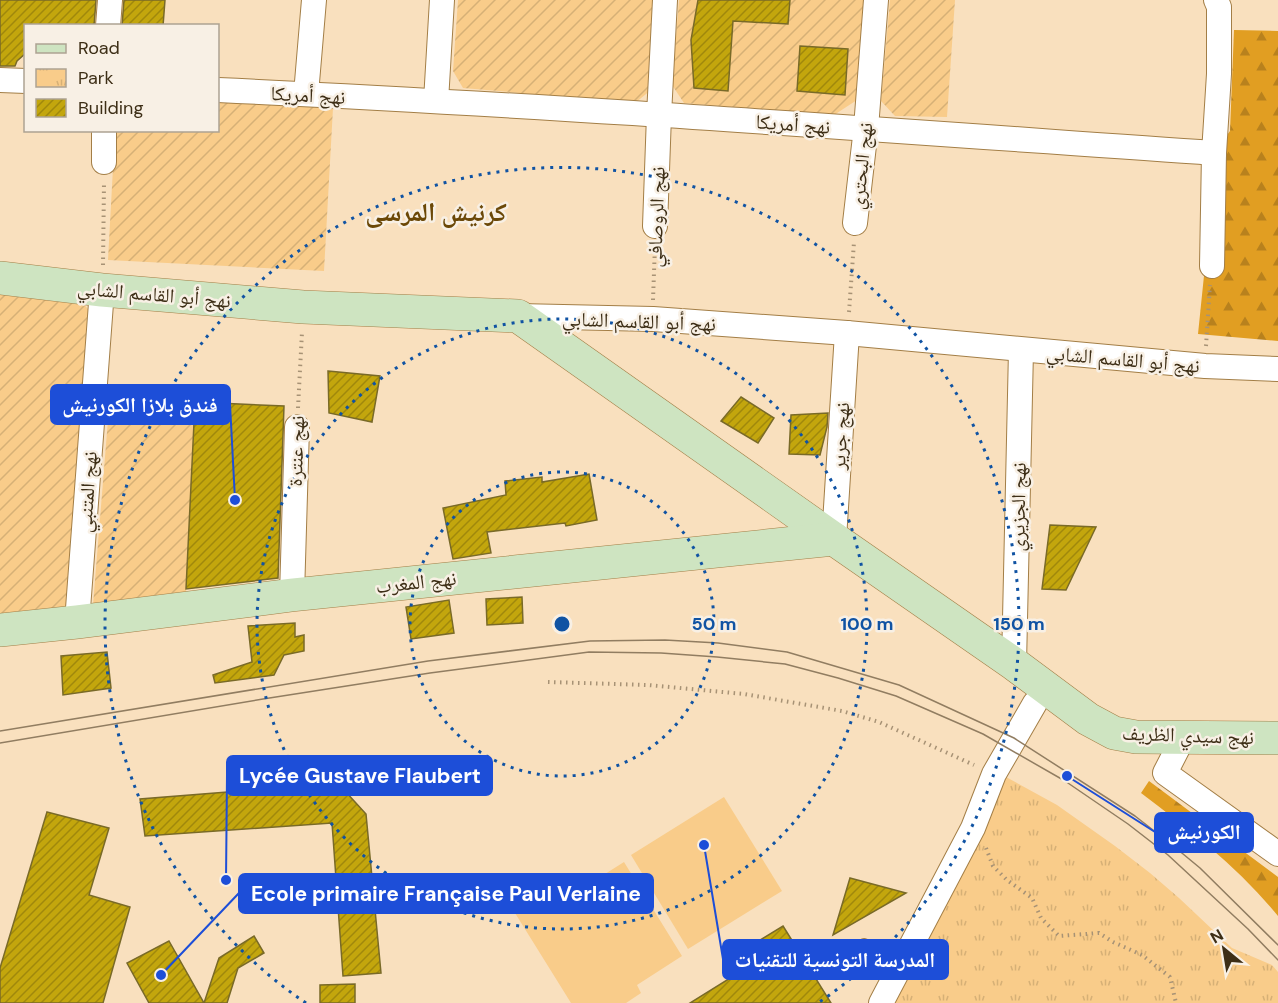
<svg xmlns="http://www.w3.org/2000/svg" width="1278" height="1003" font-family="'DM Sans','Noto Naskh Arabic',sans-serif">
<defs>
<pattern id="forest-firs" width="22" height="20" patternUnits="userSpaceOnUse" patternTransform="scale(1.5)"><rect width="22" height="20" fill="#e19e22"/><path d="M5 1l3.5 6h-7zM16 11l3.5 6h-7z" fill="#b8811d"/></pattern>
<pattern id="park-tufts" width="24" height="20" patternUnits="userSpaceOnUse" patternTransform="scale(1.5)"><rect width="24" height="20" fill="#f9cc8a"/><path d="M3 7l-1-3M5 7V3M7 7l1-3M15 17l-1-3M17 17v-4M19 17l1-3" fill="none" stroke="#d6b076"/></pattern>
<pattern id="garden-furrows" width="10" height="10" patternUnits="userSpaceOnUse" patternTransform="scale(1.5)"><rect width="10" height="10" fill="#f9cc8a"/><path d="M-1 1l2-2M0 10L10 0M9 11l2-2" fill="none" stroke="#d6b076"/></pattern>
<pattern id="building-hatch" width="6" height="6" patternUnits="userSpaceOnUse" patternTransform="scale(1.5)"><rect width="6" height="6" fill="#c3a60d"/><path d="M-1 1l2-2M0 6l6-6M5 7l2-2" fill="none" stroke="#a0880c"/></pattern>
</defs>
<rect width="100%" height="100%" fill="#f9e0be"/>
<g fill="url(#forest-firs)">
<path d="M1234 30 1278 31V341L1198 334 1217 149 1230 131Z"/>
<path d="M1149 781 1278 877V916C1239 868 1190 830 1141 793Z"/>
</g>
<path fill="url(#park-tufts)" d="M1006 777 1057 805 1115 846 1150 873 1179 898 1232 948 1272 965 1278 972V1003H892Z"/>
<g fill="url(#garden-furrows)">
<path d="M458 0H658L651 90 635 103 463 88 453 71Z"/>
<path d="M679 0H865L857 100 834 115 684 103 672 85Z"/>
<path d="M890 0H955L947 117 895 116 881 101Z"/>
<path d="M218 102 333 108 324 271 108 260 115 131 218 130Z"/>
<path d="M0 288 77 296 88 309 68 607 0 614Z"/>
<path d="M110 395 195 402 186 592 93 605Z"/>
</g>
<g fill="#f9cc8a">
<path d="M724 797 782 891 688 949 631 855Z"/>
<path d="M624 862 682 956 637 985 641 993 626 1003H571L515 913 570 879 578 891Z"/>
</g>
<g fill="url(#building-hatch)" stroke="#796a28" stroke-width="1.5">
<path d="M0 0H96L94 26H26V53L17 61 15 66H0Z"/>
<path d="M124 0H165L163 26H122Z"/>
<path d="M698 0H790L788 24 733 21 728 91 694 88 691 40Z"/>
<path d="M800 46 848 49 845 95 797 91Z"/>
<path d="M328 371 380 376 372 422 329 413Z"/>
<path d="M741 397 774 418 758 443 721 421Z"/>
<path d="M195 402 284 406 278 578 186 589Z"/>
<path d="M828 413 827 427 820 455 789 454 791 415Z"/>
<path d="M589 474 597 520 566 526 565 523 487 532 491 553 453 559 443 508 506 495 505 481 542 477V482Z"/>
<path d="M1050 525 1096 527 1066 590 1042 589Z"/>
<path d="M522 597 523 623 487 625 486 599Z"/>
<path d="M449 600 454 633 411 639 406 607Z"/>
<path d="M295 623V637L304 635V651L284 655 274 675 215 683 213 675 252 662 248 626Z"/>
<path d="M107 652 111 688 63 695 61 656Z"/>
<path d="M327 784 344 790 366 814 381 973 343 976 332 823 145 836 140 799Z"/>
<path d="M47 812 109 828 89 895 130 907 103 1003H0V968Z"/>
<path d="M850 878 906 893 833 935Z"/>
<path d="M783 926 831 1003H690L761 959 752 945Z"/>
<path d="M254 936 264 953 238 968 227 1003H204L219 958Z"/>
<path d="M169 941 204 1003H149L127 963Z"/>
<path d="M355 984V1003H320V985Z"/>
</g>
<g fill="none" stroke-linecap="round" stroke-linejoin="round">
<g stroke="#a37e46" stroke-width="14">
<path id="lane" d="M864 945 902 963"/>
</g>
<g stroke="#a37e46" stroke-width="26">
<g id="street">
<path d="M108 26 110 0"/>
<path d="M0 80 26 81"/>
<path d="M218 90C550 105 882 130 1214 153L1219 74V7L1216 0"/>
<path d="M306 94 314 0"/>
<path d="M436 101 442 0"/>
<path d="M104 130V162"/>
<path d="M855 223 866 128 876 0"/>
<path d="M655 226 659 115 665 0"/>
<path d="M1212 266 1214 153"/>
<path d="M518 316 653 319 847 333 1205 366 1278 369"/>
<path d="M834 539 847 333"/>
<path d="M292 595 297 427"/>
<path d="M77 622 102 290"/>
<path d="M1014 664 1021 350"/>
<path d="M1183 738 1165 773 1278 854"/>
<path d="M881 1003 973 828 994 774 1035 703"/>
</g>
</g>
<g stroke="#a37e46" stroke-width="34">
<g id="secondary">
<path d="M0 278 102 290 303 307 518 316 834 539 1014 664 1088 719 1114 733 1136 737 1278 738"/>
<path d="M0 630 77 622 292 595 834 539"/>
</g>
</g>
<g stroke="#a79275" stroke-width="4" stroke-dasharray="1.5 4.5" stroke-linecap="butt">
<path d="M103 265 104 183"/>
<path d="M653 300 655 245"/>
<path d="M849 312 854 242"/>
<path d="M1206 346 1210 285"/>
<path d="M298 408 302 332"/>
<path d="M548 682 648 685 744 694 842 711 879 722 974 765"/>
<path d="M986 848 993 866 1007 880 1032 898 1041 918 1059 936 1099 933 1113 942 1142 955 1170 977 1176 1003"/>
</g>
<use href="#lane" stroke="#fff" stroke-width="12"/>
<use href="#street" stroke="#fff" stroke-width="24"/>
<use href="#secondary" stroke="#cee4c1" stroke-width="33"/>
<g stroke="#917d61" stroke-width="1.5">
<path d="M0 731 428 661 590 641 665 640 718 643 787 652 899 685 1014 738 1135 816 1171 844 1200 868 1278 945"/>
<path d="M0 743 263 699 430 673 589 652 661 653 717 657 785 664 838 678 896 696 983 734 1065 781 1128 824 1168 855 1248 929 1278 960"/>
</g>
</g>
<g fill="none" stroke="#1053a3" stroke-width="3" stroke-dasharray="3 6">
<circle cx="562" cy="624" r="152"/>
<circle cx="562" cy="624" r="305"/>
<path d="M306 1003A457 457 0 1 1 818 1003"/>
</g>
<g text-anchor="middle" stroke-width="5" stroke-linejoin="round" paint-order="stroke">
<g font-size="20" fill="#3d2e16" stroke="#f8f0e5">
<text transform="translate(308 95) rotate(3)" y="7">نهج أمريكا</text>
<text transform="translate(793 124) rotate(4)" y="7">نهج أمريكا</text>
<text transform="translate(861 166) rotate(-84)" y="7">نهج البحتري</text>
<text transform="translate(656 217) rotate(-88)" y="7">نهج الروصافي</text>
<text transform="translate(154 294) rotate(5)" y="7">نهج أبو القاسم الشابي</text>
<text transform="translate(639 321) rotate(2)" y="7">نهج أبو القاسم الشابي</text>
<text transform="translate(1123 359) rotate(5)" y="7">نهج أبو القاسم الشابي</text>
<text transform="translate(840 436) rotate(-86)" y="7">نهج جرير</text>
<text transform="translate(296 451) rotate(-88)" y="7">نهج عنترة</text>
<text transform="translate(87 492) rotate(-86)" y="7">نهج المتنبي</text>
<text transform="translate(1018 507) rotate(-89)" y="7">نهج الجزيري</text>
<text transform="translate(416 582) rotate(-6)" y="7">نهج المغرب</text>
<text transform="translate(1188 735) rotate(2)" y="7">نهج سيدي الظريف</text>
</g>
<g font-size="26" font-weight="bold" fill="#6b4807" stroke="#f8f0e5">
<text x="436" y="221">كرنيش المرسى</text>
</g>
</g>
<circle cx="562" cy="624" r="9" fill="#1053a3" stroke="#f8f0e5" stroke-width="3"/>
<g font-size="18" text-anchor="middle" font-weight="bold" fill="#1053a3" stroke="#f8f0e5" stroke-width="5" stroke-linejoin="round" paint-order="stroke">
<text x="714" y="630">50 m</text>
<text x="867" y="630">100 m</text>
<text x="1019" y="630">150 m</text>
</g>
<path fill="none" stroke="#1d4ed8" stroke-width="2" d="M235 500L230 404M226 880L227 775M1067 776L1155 832M161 975L239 893M704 845L723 959"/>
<g fill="#1d4ed8" stroke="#f8f0e5" stroke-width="2">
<circle cx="235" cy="500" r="6"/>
<circle cx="226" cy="880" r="6"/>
<circle cx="1067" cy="776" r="6"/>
<circle cx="161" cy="975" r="6"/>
<circle cx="704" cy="845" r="6"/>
</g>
<g fill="#1d4ed8" stroke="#1d4ed8" stroke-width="2">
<rect x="51" y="385" width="179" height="39" rx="6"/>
<rect x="227" y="756" width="265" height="39" rx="6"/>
<rect x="1155" y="813" width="98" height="39" rx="6"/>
<rect x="239" y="874" width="414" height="39" rx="6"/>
<rect x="723" y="940" width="225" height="39" rx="6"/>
</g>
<g font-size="21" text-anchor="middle" font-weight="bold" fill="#fff">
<text x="140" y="412">فندق بلازا الكورنيش</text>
<text x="360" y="783">Lycée Gustave Flaubert</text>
<text x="1204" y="839">الكورنيش</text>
<text x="446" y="901">Ecole primaire Française Paul Verlaine</text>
<text x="835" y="967">المدرسة التونسية للتقنيات</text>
</g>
<rect x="24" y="24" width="195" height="108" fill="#f8f0e5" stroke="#ada292" stroke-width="1.5"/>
<rect x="36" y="44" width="30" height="9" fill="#cee4c1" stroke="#ada292" stroke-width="1.5"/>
<text x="78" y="54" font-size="18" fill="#3d2e16">Road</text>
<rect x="36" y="69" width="30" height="18" fill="url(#park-tufts)" stroke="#ada292" stroke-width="1.5"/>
<text x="78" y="84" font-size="18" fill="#3d2e16">Park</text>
<rect x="36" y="99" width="30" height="18" fill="url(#building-hatch)" stroke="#ada292" stroke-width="1.5"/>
<text x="78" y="114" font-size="18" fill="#3d2e16">Building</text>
<g transform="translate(1224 949) rotate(330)" stroke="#f8f0e5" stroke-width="4.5" paint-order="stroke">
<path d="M0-4.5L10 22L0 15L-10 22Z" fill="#3d2e16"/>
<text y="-9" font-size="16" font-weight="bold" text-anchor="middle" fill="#3d2e16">N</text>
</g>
</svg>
